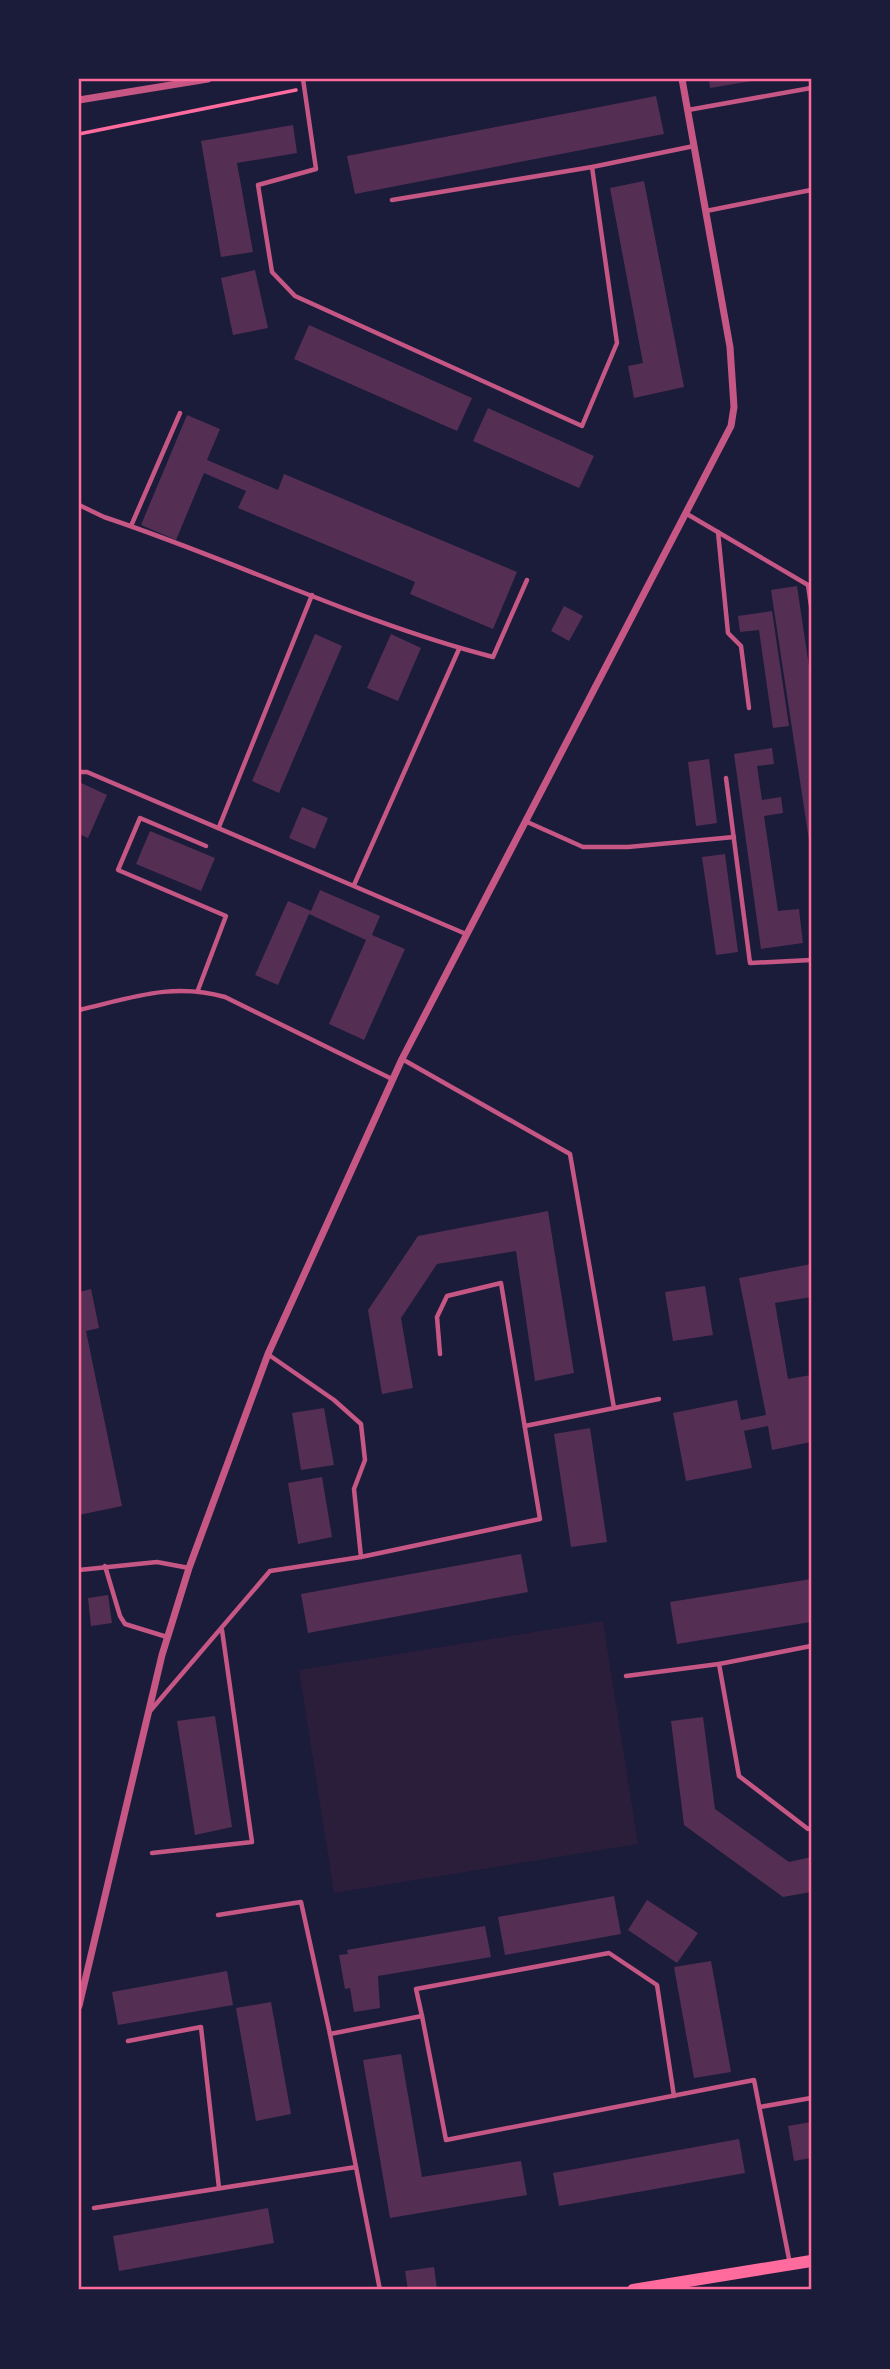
<svg xmlns="http://www.w3.org/2000/svg" width="890" height="2369" viewBox="0 0 890 2369" font-family="'PT Sans Narrow',sans-serif">
<rect width="100%" height="100%" fill="#1b1b3a"/>
<!-- green -->
<polygon fill="#2a1e3b" points="603,1621 638,1844 334,1893 299,1670"/>
<!-- building -->
<g fill="#542f53">
<polygon points="709,79 758,79 758,80 710,88"/>
<polygon points="656,96 664,134 355,194 347,156"/>
<polygon points="293,125 297,153 237,163 253,252 221,257 201,141"/>
<polygon points="644,181 684,387 634,398 628,366 643,363 610,188"/>
<polygon points="255,270 268,328 233,335 221,278"/>
<polygon points="309,325 472,398 457,431 294,359"/>
<polygon points="488,408 594,456 579,488 473,441"/>
<polygon points="187,415 220,429 207,460 278,490 284,474 517,572 493,629 410,594 415,582 238,508 246,491 204,473 176,540 141,525"/>
<polygon points="797,586 811,680 810,847 771,590"/>
<polygon points="564,606 583,616 569,641 551,631"/>
<polygon points="772,611 789,726 773,728 759,630 740,632 738,616"/>
<polygon points="315,634 342,646 279,793 252,781"/>
<polygon points="391,634 421,648 398,701 367,688"/>
<polygon points="772,748 774,764 757,766 762,800 781,797 783,813 764,816 778,911 799,909 803,943 761,949 734,754"/>
<polygon points="709,759 717,823 696,826 688,762"/>
<polygon points="79,782 107,795 88,838 79,834"/>
<polygon points="302,807 328,818 315,849 289,838"/>
<polygon points="150,831 215,858 201,891 136,864"/>
<polygon points="725,854 738,952 716,955 702,857"/>
<polygon points="320,890 380,916 372,935 405,949 364,1040 329,1024 366,940 309,914 278,985 255,975 288,901 311,911"/>
<polygon points="548,1211 574,1373 535,1381 516,1251 437,1264 401,1318 413,1388 382,1394 368,1310 418,1236"/>
<polygon points="811,1264 811,1297 775,1303 788,1379 811,1375 811,1442 772,1450 768,1426 744,1431 752,1468 686,1481 673,1413 737,1400 741,1420 766,1415 739,1278"/>
<polygon points="705,1286 713,1335 673,1341 665,1292"/>
<polygon points="91,1289 99,1328 86,1331 122,1506 79,1515 79,1292"/>
<polygon points="324,1408 334,1465 301,1470 292,1413"/>
<polygon points="590,1428 607,1542 571,1547 554,1434"/>
<polygon points="322,1477 332,1537 298,1544 288,1483"/>
<polygon points="521,1554 528,1592 308,1633 301,1594"/>
<polygon points="811,1579 811,1622 677,1644 670,1602"/>
<polygon points="108,1595 112,1623 91,1626 88,1598"/>
<polygon points="215,1716 232,1827 195,1835 177,1721"/>
<polygon points="703,1717 715,1809 789,1862 811,1857 811,1892 783,1897 684,1825 671,1721"/>
<polygon points="614,1896 621,1934 505,1955 498,1917"/>
<polygon points="647,1900 698,1933 677,1963 628,1930"/>
<polygon points="485,1926 491,1957 378,1976 380,2008 354,2012 350,1988 345,1989 339,1955 348,1954 347,1950"/>
<polygon points="711,1961 731,2072 694,2078 674,1967"/>
<polygon points="227,1971 233,2005 118,2025 112,1992"/>
<polygon points="271,2002 291,2114 256,2121 236,2008"/>
<polygon points="401,2054 422,2177 521,2161 527,2195 390,2218 363,2060"/>
<polygon points="811,2122 811,2158 794,2161 788,2126"/>
<polygon points="739,2139 745,2173 559,2206 553,2173"/>
<polygon points="268,2208 274,2243 119,2271 113,2236"/>
<polygon points="434,2267 437,2289 408,2290 405,2271"/>
</g>
<g fill="none" stroke-linecap="round" stroke-linejoin="round">
<!-- path -->
<polyline stroke="#ff6b9d" stroke-width="3.5" points="79,134 296,90"/>
<!-- service -->
<g stroke="#c65784" stroke-width="4.5">
<polyline points="303,79 316,169 258,185 272,272 295,296 582,426 617,343 592,167"/>
<polyline points="688,110 811,88"/>
<polyline points="392,200 592,167 694,146"/>
<polyline points="706,211 811,190"/>
<path d="M79,505L104,517C234,560 360,623 493,657L527,580"/>
<polyline points="687,514 808,585 811,606"/>
<polyline points="131,526 180,413"/>
<polyline points="718,532 728,633 741,646 749,708"/>
<polyline points="79,772 87,772 466,934"/>
<polyline points="726,778 750,963 811,960"/>
<polyline points="525,821 583,847 628,847 734,837"/>
<polyline points="219,827 312,595"/>
<polyline points="354,885 459,649"/>
<polyline points="198,990 226,916 118,870 140,818 206,846"/>
<path d="M79,1010C131,998 172,982 225,997L392,1079"/>
<polyline points="402,1059 570,1154 614,1408"/>
<polyline points="269,1355 334,1400 361,1424 365,1460 354,1489 361,1557"/>
<polyline points="525,1426 659,1399"/>
<polyline points="105,1566 120,1616 125,1624 167,1637"/>
<polyline points="79,1570 157,1562 189,1568"/>
<polyline points="811,1646 719,1664 739,1776 808,1829 811,1828"/>
<polyline points="626,1676 719,1664"/>
<polyline points="151,1710 270,1571 361,1557 540,1519 501,1283 447,1296 437,1317 440,1354"/>
<polyline points="152,1853 252,1842 222,1630"/>
<polyline points="218,1915 301,1902 330,2034"/>
<polyline points="422,2016 416,1989 609,1953 657,1985 674,2096"/>
<polyline points="128,2041 201,2027 219,2188"/>
<polyline points="760,2107 811,2098"/>
<polyline points="94,2208 356,2167"/>
<polyline points="380,2290 330,2034 422,2016 446,2140 754,2080 790,2264"/>
</g>
<!-- minor -->
<g stroke="#c65784" stroke-width="7">
<polyline points="79,100 208,79"/>
<polyline points="79,2006 162,1655 189,1568 268,1354 402,1059 731,426 734,407 730,347 682,79"/>
</g>
<!-- secondary -->
<polyline stroke="#ff6b9d" stroke-width="12" points="633,2290 811,2261"/>
</g>
<!-- border -->
<rect width="890" height="2369" fill="none" stroke="#1b1b3a" stroke-width="161"/>
<rect x="80" y="80" width="730" height="2208" fill="none" stroke="#ff6b9d" stroke-width="2.5"/>
</svg>
